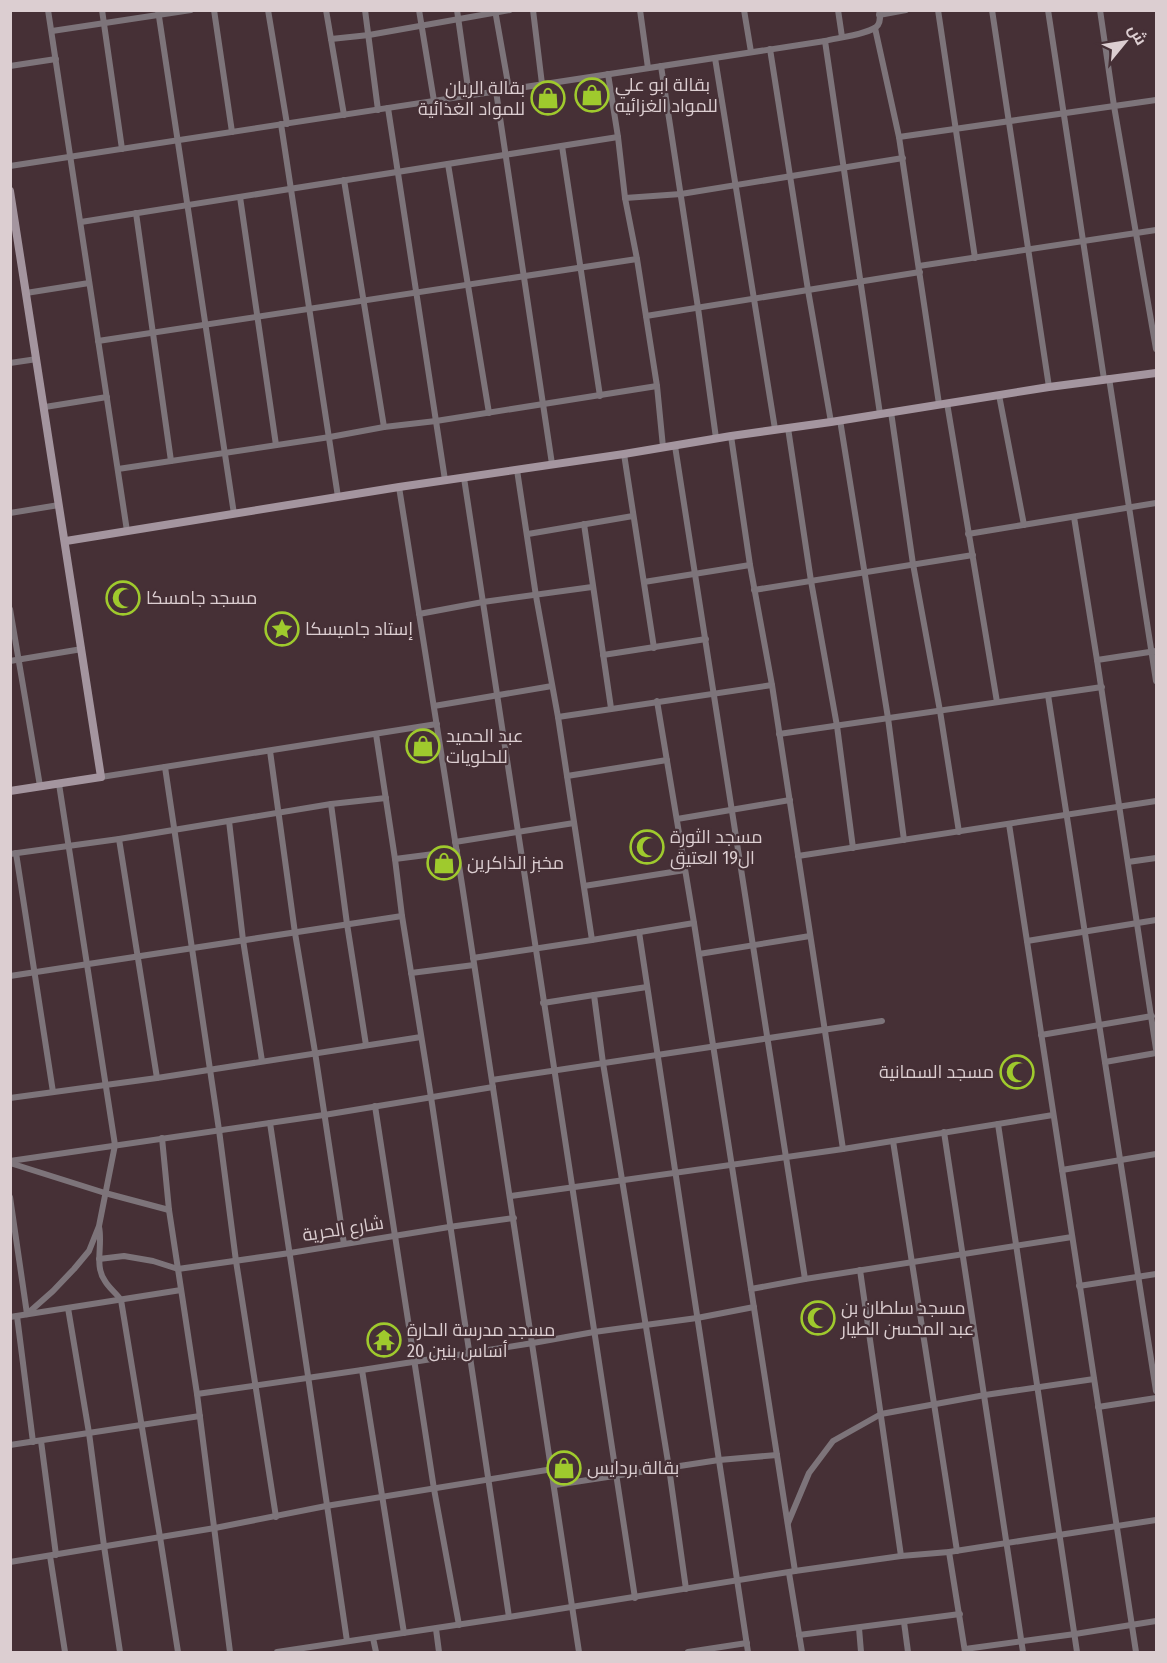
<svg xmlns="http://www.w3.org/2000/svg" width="1167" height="1663" viewBox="0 0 1167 1663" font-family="'Fira Sans Condensed',Cairo,sans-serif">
<rect width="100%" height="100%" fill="#463036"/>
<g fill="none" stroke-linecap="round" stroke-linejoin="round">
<!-- street -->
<g stroke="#7d747a" stroke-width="6">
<polyline points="48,10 127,531"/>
<polyline points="102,10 122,149"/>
<polyline points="158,10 234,514"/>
<polyline points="214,10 232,132"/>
<polyline points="268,10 287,124"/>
<polyline points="326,10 344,115"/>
<polyline points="365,10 378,110"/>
<polyline points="419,10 434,101"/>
<polyline points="457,10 469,95"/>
<polyline points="495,10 509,89"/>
<polyline points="533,10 542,84"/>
<polyline points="640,10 648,68"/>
<polyline points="744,10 751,52"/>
<polyline points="838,10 842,37"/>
<polyline points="938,10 975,258"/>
<polyline points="992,10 1049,387"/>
<polyline points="1048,10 1104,379"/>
<polyline points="1100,10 1114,106 1156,349"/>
<polyline points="879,15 906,10"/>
<polyline points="875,28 899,137 939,404"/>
<polyline points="52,31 191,10"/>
<polyline points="331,39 369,35 510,10"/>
<polyline points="825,41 880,414"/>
<polyline points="770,49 808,290 831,422"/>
<polyline points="715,58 775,429"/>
<polyline points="10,66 56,59"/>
<polyline points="661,66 698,308 716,438"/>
<polyline points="608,74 618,137 625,198 637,259 657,386 663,447"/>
<polyline points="496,91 552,464"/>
<polyline points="388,108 445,480"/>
<polyline points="281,124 338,497"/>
<polyline points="899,137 1156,100"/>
<polyline points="562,146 600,396"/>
<polyline points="448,164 489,413"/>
<path d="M10,166L825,41C836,38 872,34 878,25C881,20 880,16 879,10"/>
<polyline points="344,180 384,427"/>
<polyline points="240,197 276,445"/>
<polyline points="625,198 681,194 903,158"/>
<polyline points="136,213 171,461"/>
<polyline points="81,222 618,137"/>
<polyline points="919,266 1156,230"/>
<polyline points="26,293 89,283"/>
<polyline points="646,316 920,272"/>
<polyline points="98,341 637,259"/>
<polyline points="10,363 37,359"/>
<polyline points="1109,378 1156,681"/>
<polyline points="999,395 1024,525"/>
<polyline points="947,403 997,702"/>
<polyline points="45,407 107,397"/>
<polyline points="891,412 913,564 940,711 959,832"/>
<polyline points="840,420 888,718 904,840"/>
<polyline points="788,428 811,581 837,726 853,848"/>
<polyline points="731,436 750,565 772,685 843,1149"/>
<polyline points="675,446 805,1279"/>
<polyline points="624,454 654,648"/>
<polyline points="118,469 330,437 384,427 436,421 657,386"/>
<polyline points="517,470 536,596 558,717 592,940"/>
<polyline points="464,478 635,1598"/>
<path d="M399,487C461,875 522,1264 579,1652"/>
<polyline points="10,513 59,505"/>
<polyline points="1074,517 1097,660 1156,1049"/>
<polyline points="584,524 611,708"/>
<polyline points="528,534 633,516"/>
<polyline points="968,534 1156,503"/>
<polyline points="644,582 750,565"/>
<polyline points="754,590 973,555"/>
<polyline points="10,609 40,786"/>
<polyline points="419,614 483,602 592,587"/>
<polyline points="603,655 706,639"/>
<polyline points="1097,660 1156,651"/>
<polyline points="10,661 82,649"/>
<polyline points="1048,695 1156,1391"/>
<polyline points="657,701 694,923 795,1571"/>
<polyline points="434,706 552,686"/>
<polyline points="558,717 772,685"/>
<polyline points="376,734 395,859 402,916 431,1097 509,1617"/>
<polyline points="779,734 1102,687"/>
<polyline points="270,751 295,933 315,1052 344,1244"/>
<polyline points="165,767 219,1130 236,1261 276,1517"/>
<polyline points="567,776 667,760"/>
<polyline points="101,777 437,724"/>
<polyline points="331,804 347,924 366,1045"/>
<polyline points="677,819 790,800"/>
<polyline points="229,821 243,940 262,1061"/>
<polyline points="1009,824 1136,1652"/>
<polyline points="119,839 157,1078"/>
<polyline points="455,842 574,823"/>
<polyline points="16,853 53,1092"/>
<polyline points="10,854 119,839 331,804 386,798"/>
<polyline points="798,856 1156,801"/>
<polyline points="395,859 457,851"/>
<polyline points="1128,862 1156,858"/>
<polyline points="584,886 685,870"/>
<polyline points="639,932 748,1652"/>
<polyline points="1027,941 1156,920"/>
<polyline points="699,954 810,936"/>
<polyline points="473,958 592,940 694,923"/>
<polyline points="411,973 474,965"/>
<polyline points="10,976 402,916"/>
<polyline points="647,987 594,995 603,1063 669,1468 686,1589"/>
<polyline points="543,1003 594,995"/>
<polyline points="1041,1035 1152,1016"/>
<polyline points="1105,1062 1156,1053"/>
<polyline points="492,1080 882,1021"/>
<polyline points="10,1098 157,1078 421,1037"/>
<polyline points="375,1106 434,1489 459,1625"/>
<path d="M270,1123C297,1295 321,1469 347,1641"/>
<polyline points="998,1124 1077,1652"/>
<polyline points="944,1132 1023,1652"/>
<polyline points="162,1138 169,1210 197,1394 230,1652"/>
<polyline points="893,1141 957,1551"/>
<polyline points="10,1161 324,1115 493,1087"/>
<polyline points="10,1163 105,1193 169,1210"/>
<polyline points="1062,1170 1156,1154"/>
<polyline points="511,1196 843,1149 1053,1115"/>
<polyline points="10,1197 27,1314"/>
<path d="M99,1227C103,1245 94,1266 105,1281C109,1288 116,1293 121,1300L160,1537L178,1652"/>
<polyline points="99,1259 124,1256 153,1261 178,1269 290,1253 449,1227 514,1218"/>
<polyline points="860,1270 901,1556"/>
<polyline points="1079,1286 1156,1274"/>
<polyline points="751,1289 805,1279 1072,1237"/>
<polyline points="68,1308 89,1433 104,1546 120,1652"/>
<polyline points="27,1314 53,1291 74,1269 89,1251 99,1226 115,1145 59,784"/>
<polyline points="17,1316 33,1442"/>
<polyline points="10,1317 181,1290"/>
<polyline points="362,1370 404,1633"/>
<polyline points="197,1394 362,1370 533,1343 594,1332 697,1318 754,1307"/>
<polyline points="1098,1407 1156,1398"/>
<polyline points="41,1441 56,1555"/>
<polyline points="10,1445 200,1416"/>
<polyline points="555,1485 719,1460 777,1455"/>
<polyline points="788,1523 809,1473 833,1441 881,1414 985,1395 1094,1379"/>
<polyline points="949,1552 965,1652"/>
<polyline points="50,1556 65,1652"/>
<polyline points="10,1562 215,1528 326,1506 553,1469"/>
<polyline points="789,1573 802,1652"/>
<polyline points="904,1622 908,1652"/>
<polyline points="859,1628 861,1652"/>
<polyline points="436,1629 439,1652"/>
<polyline points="799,1635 960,1614"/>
<polyline points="373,1638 376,1652"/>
<polyline points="965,1649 1075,1634 1156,1621"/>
<polyline points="277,1652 509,1617 795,1571 901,1556 949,1552 1156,1520"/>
<polyline points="688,1652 747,1643"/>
</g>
<!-- secondary -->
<g stroke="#a4959f" stroke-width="8">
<polyline points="10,191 101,777 10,791"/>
<polyline points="66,541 399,487 624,454 731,436 831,422 1049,387 1156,373"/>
</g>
</g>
<!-- icons -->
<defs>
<symbol id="shop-ring" viewBox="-11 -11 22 22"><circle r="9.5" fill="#463036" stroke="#9fca2d" stroke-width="1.5"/><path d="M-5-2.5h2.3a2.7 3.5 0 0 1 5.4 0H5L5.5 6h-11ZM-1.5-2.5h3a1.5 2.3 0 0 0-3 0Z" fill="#9fca2d"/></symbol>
<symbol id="mosque-ring" viewBox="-11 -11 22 22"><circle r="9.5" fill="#463036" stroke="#9fca2d" stroke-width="1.5"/><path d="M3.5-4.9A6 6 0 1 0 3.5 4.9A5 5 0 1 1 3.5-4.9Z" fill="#9fca2d"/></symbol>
<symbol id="sight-ring" viewBox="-11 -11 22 22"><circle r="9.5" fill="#463036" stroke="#9fca2d" stroke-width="1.5"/><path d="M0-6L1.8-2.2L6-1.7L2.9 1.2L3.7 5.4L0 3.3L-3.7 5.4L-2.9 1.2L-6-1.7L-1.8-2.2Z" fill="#9fca2d"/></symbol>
<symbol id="temple-ring" viewBox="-11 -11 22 22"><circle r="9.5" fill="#463036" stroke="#9fca2d" stroke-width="1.5"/><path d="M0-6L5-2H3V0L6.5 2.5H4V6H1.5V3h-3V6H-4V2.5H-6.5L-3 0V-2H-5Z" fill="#9fca2d"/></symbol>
</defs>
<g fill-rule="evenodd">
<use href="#shop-ring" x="573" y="76" width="38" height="38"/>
<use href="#shop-ring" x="529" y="79" width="38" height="38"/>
<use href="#mosque-ring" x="104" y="579" width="38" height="38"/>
<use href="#sight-ring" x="263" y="610" width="38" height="38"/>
<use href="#shop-ring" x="404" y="727" width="38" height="38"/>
<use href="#mosque-ring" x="628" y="828" width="38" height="38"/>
<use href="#shop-ring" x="425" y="844" width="38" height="38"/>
<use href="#mosque-ring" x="998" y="1053" width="38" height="38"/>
<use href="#mosque-ring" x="799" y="1299" width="38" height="38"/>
<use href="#temple-ring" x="365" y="1321" width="38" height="38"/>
<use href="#shop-ring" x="545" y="1449" width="38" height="38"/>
</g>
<g text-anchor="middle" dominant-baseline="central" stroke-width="4.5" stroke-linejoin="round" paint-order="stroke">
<!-- poi labels -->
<g font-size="18" fill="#dcced1" stroke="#463036" text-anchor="start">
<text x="615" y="85">بقالة ابو علي<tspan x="615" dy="21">للمواد الغزائيه</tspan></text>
<text x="525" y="88" text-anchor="end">بقالة الريان<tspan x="525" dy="21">للمواد الغذائية</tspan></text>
<text x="146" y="598">مسجد جامسكا</text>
<text x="305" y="629">إستاد جاميسكا</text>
<text x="446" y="736">عبد الحميد<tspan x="446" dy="21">للحلويات</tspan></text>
<text x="670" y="837">مسجد الثورة<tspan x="670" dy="21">ال19 العتيق</tspan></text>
<text x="467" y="863">مخبز الذاكرين</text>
<text x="994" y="1072" text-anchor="end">مسجد السمانية</text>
<text x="841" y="1308">مسجد سلطان بن<tspan x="841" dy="21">عبد المحسن الطيار</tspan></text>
<text x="407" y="1330">مسجد مدرسة الحارة<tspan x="407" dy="21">20 أساس بنين</tspan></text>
<text x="587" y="1468">بقالة بردايس</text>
</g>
<!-- street labels -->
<g font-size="18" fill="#dcced1" stroke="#463036">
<text transform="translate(343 1229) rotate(-9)">شارع الحرية</text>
</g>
</g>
<!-- border -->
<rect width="1167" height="1663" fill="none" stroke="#dcced1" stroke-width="24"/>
<!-- north arrow -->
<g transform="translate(1125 42) rotate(60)" stroke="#463036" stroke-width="4.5" paint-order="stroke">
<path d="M0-4.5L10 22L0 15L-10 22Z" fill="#dcced1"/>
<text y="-9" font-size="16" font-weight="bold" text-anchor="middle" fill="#dcced1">ش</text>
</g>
</svg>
